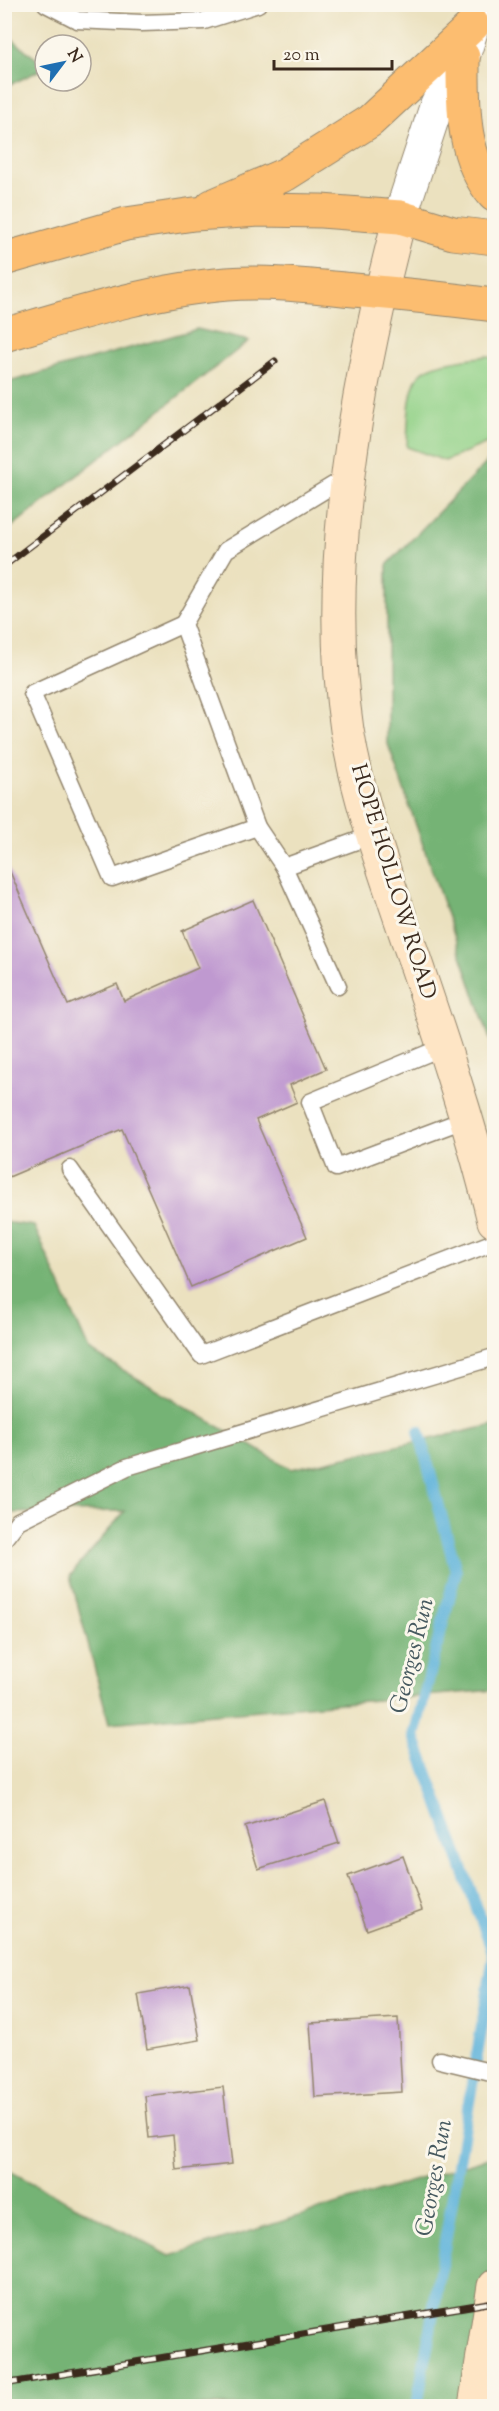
<svg xmlns="http://www.w3.org/2000/svg" width="499" height="2411" viewBox="0 0 499 2411" font-family="'Sorts Mill Goudy',serif">
<rect width="100%" height="100%" fill="#fbf7ec"/>
<filter id="ink" filterUnits="userSpaceOnUse"><feTurbulence type="fractalNoise" baseFrequency=".0167" numOctaves="2"/><feDisplacementMap in="SourceGraphic" scale="12" xChannelSelector="R" yChannelSelector="G"/><feConvolveMatrix kernelMatrix="1 2 1 2 8 2 1 2 1" color-interpolation-filters="sRGB"/></filter>
<filter id="wash" filterUnits="userSpaceOnUse"><feTurbulence type="fractalNoise" baseFrequency=".008" numOctaves="4" result="noise"/><feDisplacementMap in="SourceGraphic" scale="24" xChannelSelector="R" yChannelSelector="G"/><feGaussianBlur stdDeviation="1.35" result="paint"/><feColorMatrix in="noise" values="0 0 0 0 0 0 0 0 0 0 0 0 0 0 0 0 0 1.4 0 .05"/><feComposite in="paint" operator="in"/></filter>
<g filter="url(#wash)">
<rect width="100%" height="100%" fill="#ebe1bf"/>
<!-- green -->
<path fill="#92d187" stroke="#667e52" stroke-width="1.5" d="M487,356L494,358V440L445,461L407,447C408,428 407,389 420,374C433,361 469,359 487,356Z"/>
<!-- forest -->
<g fill="#75b374" stroke="#586e49" stroke-width="1.5">
<polygon points="5,33 45,66 45,68 5,87"/>
<polygon points="197,329 249,341 5,532 5,383"/>
<polygon points="494,455 494,1051 387,741 387,565"/>
<polygon points="4,1222 34,1226 89,1350 291,1469 494,1425 494,1690 109,1723 70,1576 125,1511 5,1513"/>
<polygon points="494,2156 494,2406 5,2406 4,2168 170,2256"/>
</g>
<g fill="none" stroke-linecap="round" stroke-linejoin="round">
<!-- stream -->
<g stroke="#5eb3da" stroke-width="12">
<polyline points="419,1431 456,1571 414,1736 494,1955"/>
<polyline points="417,2406 494,1956"/>
</g>
</g>
<g id="blocks">
<!-- building -->
<g fill="#bf99d0">
<polygon points="4,858 68,1005 117,984 124,1001 198,968 182,931 253,900 326,1069 290,1085 297,1102 256,1120 307,1237 191,1287 122,1129 4,1179"/>
<polygon points="325,1801 339,1843 258,1869 245,1827"/>
<polygon points="403,1856 422,1910 367,1930 348,1876"/>
<polygon points="190,1985 200,2040 147,2049 138,1994"/>
<polygon points="398,2018 402,2092 315,2097 310,2023"/>
<polygon points="223,2087 232,2164 176,2170 173,2135 149,2138 145,2096"/>
</g>
</g>
</g>
<g filter="url(#ink)">
<use href="#blocks" fill-opacity="0" stroke="#93866e" stroke-width="1.5"/>
<g fill="none" stroke-linecap="round" stroke-linejoin="round">
<defs>
<g id="service">
<polyline points="46,4 77,20 141,23 204,21 258,4"/>
<polyline points="348,476 226,550 183,624 257,827 284,867 373,835"/>
<polyline points="183,624 32,693 112,878 257,827"/>
<polyline points="284,867 338,986"/>
<polyline points="443,1047 310,1102 336,1168 466,1119"/>
<polyline points="70,1169 201,1355 494,1242"/>
<polyline points="4,1539 18,1521 127,1467 494,1357"/>
<polyline points="440,2060 494,2073"/>
</g>
<polyline id="tertiary" points="400,217 437,104 463,57 473,25 487,4"/>
<g id="secondary">
<path d="M400,217C358,377 322,565 347,730C358,798 382,864 404,929C437,1025 470,1122 494,1221"/>
<polyline points="475,2406 494,2286"/>
</g>
<g id="primary">
<path d="M463,57C463,105 461,157 494,195"/>
<polyline points="212,206 286,174 370,121 473,25"/>
<polyline points="4,259 126,224 194,214 260,210 321,211 400,217 453,233 494,238"/>
<path d="M4,335C73,315 156,289 227,284C269,281 312,286 354,290C401,294 448,299 494,305"/>
</g>
</defs>
<!-- service casing -->
<use href="#service" stroke="#93866e" stroke-width="19"/>
<!-- tertiary casing -->
<use href="#tertiary" stroke="#93866e" stroke-width="35"/>
<!-- secondary casing -->
<use href="#secondary" stroke="#93866e" stroke-width="35"/>
<!-- primary casing -->
<use href="#primary" stroke="#93866e" stroke-width="35"/>
<!-- service -->
<use href="#service" stroke="#fff" stroke-width="16"/>
<!-- tertiary -->
<use href="#tertiary" stroke="#fff" stroke-width="33"/>
<!-- secondary -->
<use href="#secondary" stroke="#fee5c5" stroke-width="33"/>
<!-- primary -->
<use href="#primary" stroke="#fcbd6f" stroke-width="33"/>
<defs>
<g id="rail">
<polyline points="4,566 275,361"/>
<polyline points="4,2384 494,2302"/>
</g>
</defs>
<!-- rail casing -->
<use href="#rail" stroke="#3b2a1e" stroke-width="7"/>
<!-- rail -->
<use href="#rail" stroke="#fbf7ec" stroke-width="4.5" stroke-dasharray="14" stroke-linecap="butt"/>
</g>
</g>
<g text-anchor="middle" dominant-baseline="central" stroke-width="6" stroke-linejoin="round" paint-order="stroke">
<!-- street labels -->
<g font-size="22" fill="#3b2a1e" stroke="#fbf7ec">
<text transform="translate(392 882) rotate(73)">HOPE HOLLOW ROAD</text>
</g>
<!-- water labels -->
<g font-size="24" font-style="italic" fill="#475a60" stroke="#fbf7ec">
<text transform="translate(413 1656) rotate(-76)">Georges Run</text>
<text transform="translate(435 2178) rotate(-80)">Georges Run</text>
</g>
</g>
<!-- margin -->
<rect width="499" height="2411" fill="none" stroke="#fbf7ec" stroke-width="24"/>
<!-- north arrow -->
<g transform="translate(63 63) rotate(58)"><circle r="28" fill="#fbf7ec" stroke="#aea59a" stroke-width="1.5"/>
<path d="M0-4.5L10 22L0 15L-10 22Z" fill="#1f6fb2"/>
<text y="-9" font-size="16" font-weight="bold" text-anchor="middle" fill="#3b2a1e">N</text>
</g>
<!-- scale -->
<path d="M274 60v9h118v-9" fill="none" stroke="#3b2a1e" stroke-width="3"/>
<text x="283" y="60" font-size="18" fill="#3b2a1e" stroke="#fbf7ec" stroke-width="4.5" paint-order="stroke">20 m</text>
</svg>
